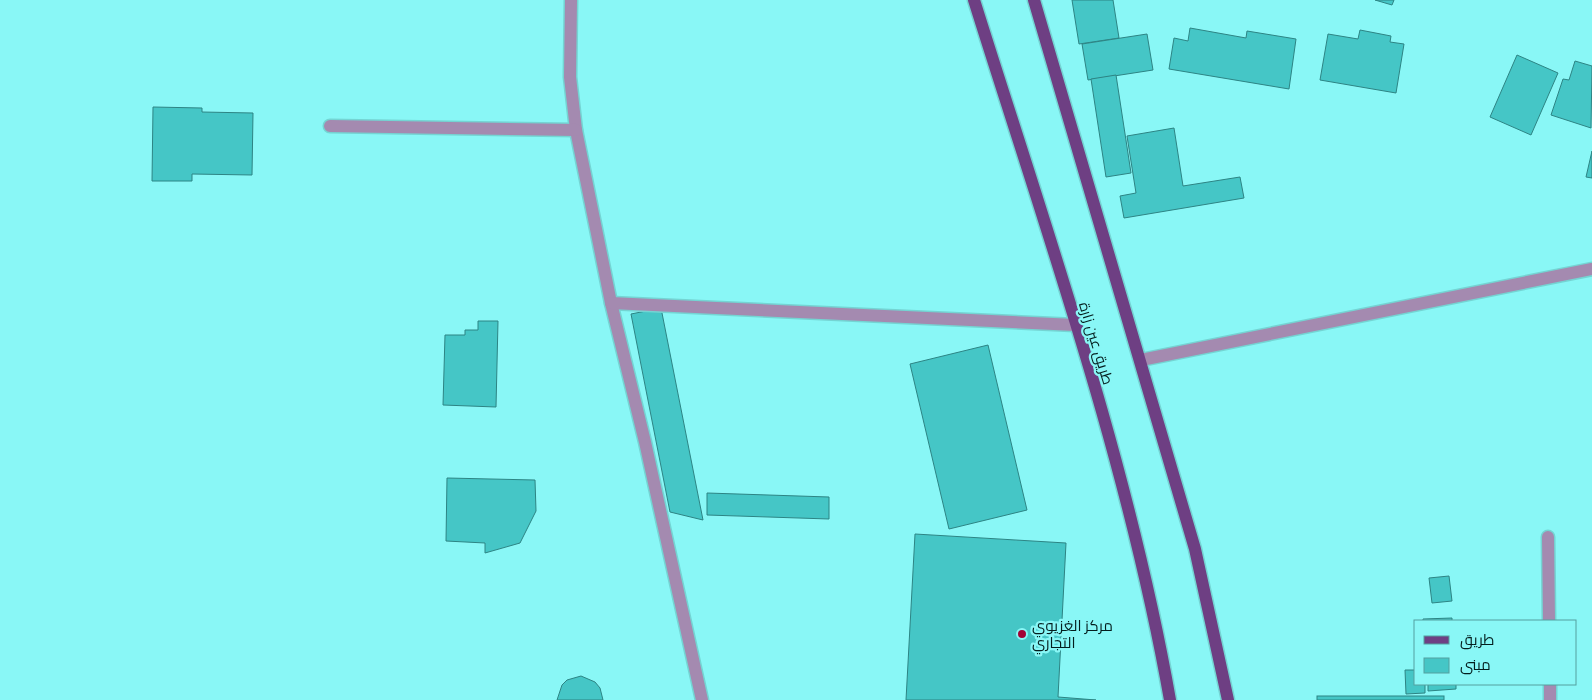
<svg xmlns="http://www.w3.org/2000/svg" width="1592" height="700" viewBox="0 0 1592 700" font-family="'Exo 2',Cairo,sans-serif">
<rect width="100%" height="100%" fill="#89f7f6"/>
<!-- building -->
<g fill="#45c6c6" stroke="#2d8484">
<polygon points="1072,0 1113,0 1119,38 1079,44"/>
<polygon points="1375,0 1394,0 1392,5"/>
<polygon points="1190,28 1246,38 1247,31 1296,39 1289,89 1169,69 1174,38 1188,41"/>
<polygon points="1360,30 1391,36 1390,42 1404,44 1396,93 1320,80 1328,34 1358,39"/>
<polygon points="1147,34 1153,70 1088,80 1082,44"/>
<polygon points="1517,55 1558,73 1531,135 1490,117"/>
<polygon points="1575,61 1592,66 1591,128 1551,115 1563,79 1569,80"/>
<polygon points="1116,75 1131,173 1106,177 1091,79"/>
<polygon points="153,107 202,108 202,112 253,113 252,175 192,174 192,181 152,181"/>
<polygon points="1174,128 1183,186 1240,177 1244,198 1124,218 1120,196 1136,193 1127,136"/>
<polygon points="1592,151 1592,178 1586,177"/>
<polygon points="661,308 703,520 670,512 631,314"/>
<polygon points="478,321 498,321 496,407 443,405 445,335 465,335 465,330 478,330"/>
<polygon points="988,345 1027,510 949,529 910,364"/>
<polygon points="447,478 535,480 536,511 520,543 485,553 485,543 446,541"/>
<polygon points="707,493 829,497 829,519 707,515"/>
<polygon points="915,534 1066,543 1058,697 1096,700 906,700"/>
<polygon points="1449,576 1452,601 1432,603 1429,578"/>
<polygon points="1452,618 1452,621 1423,621 1423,619"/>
<polygon points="1405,670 1416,670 1416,684 1425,684 1425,693 1406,694"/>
<polygon points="581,676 595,682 600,688 603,700 557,700 562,685 567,680"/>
<polygon points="1428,684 1456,684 1456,689 1428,691"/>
<rect x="1317" y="696" width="127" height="4"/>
</g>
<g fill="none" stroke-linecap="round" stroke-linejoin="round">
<defs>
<g id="service">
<polyline points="571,0 570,77 576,130 611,303 645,442 702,700"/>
<polyline points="330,126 576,130"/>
<polyline points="611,303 1075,325"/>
</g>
<g id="minor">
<polyline points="1141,360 1592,269"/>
<polyline points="1548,537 1549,621"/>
<polyline points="1550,684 1550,700"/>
</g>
<g id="primary">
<path d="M974,0C1046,230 1128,462 1170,700"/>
<polyline points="1034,0 1195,549 1228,700"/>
</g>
</defs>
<!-- service casing -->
<use href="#service" stroke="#74d4d3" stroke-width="15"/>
<!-- minor casing -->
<use href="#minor" stroke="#74d4d3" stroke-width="15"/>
<!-- primary casing -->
<use href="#primary" stroke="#74d4d3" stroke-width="15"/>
<!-- service -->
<use href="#service" stroke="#a48ab0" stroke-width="12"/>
<!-- minor -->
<use href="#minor" stroke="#a48ab0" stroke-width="12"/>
<!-- primary -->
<use href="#primary" stroke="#6e3f83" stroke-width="12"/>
</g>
<!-- markers -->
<circle fill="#a20235" stroke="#89f7f6" stroke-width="2" cx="1022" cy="634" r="5"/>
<g text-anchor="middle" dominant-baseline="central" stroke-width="4.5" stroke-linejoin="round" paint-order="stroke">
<!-- street labels -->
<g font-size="15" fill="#041d1d" stroke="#89f7f6">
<text transform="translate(1097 343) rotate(73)">طريق عين زارة</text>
</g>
<!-- poi labels -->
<g font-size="15" fill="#041d1d" stroke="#89f7f6" text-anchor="start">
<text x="1032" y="625">مركز الغزيوي<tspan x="1032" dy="17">التجاري</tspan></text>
</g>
</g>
<!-- legend -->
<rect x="1414" y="620" width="162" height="65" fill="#89f7f6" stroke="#54a09f"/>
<rect x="1424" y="636" width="25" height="8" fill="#6e3f83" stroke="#54a09f"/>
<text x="1460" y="645" font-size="15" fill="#041d1d">طريق</text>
<rect x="1424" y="658" width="25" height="15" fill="#45c6c6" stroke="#54a09f"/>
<text x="1460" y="670" font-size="15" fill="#041d1d">مبنى</text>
</svg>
